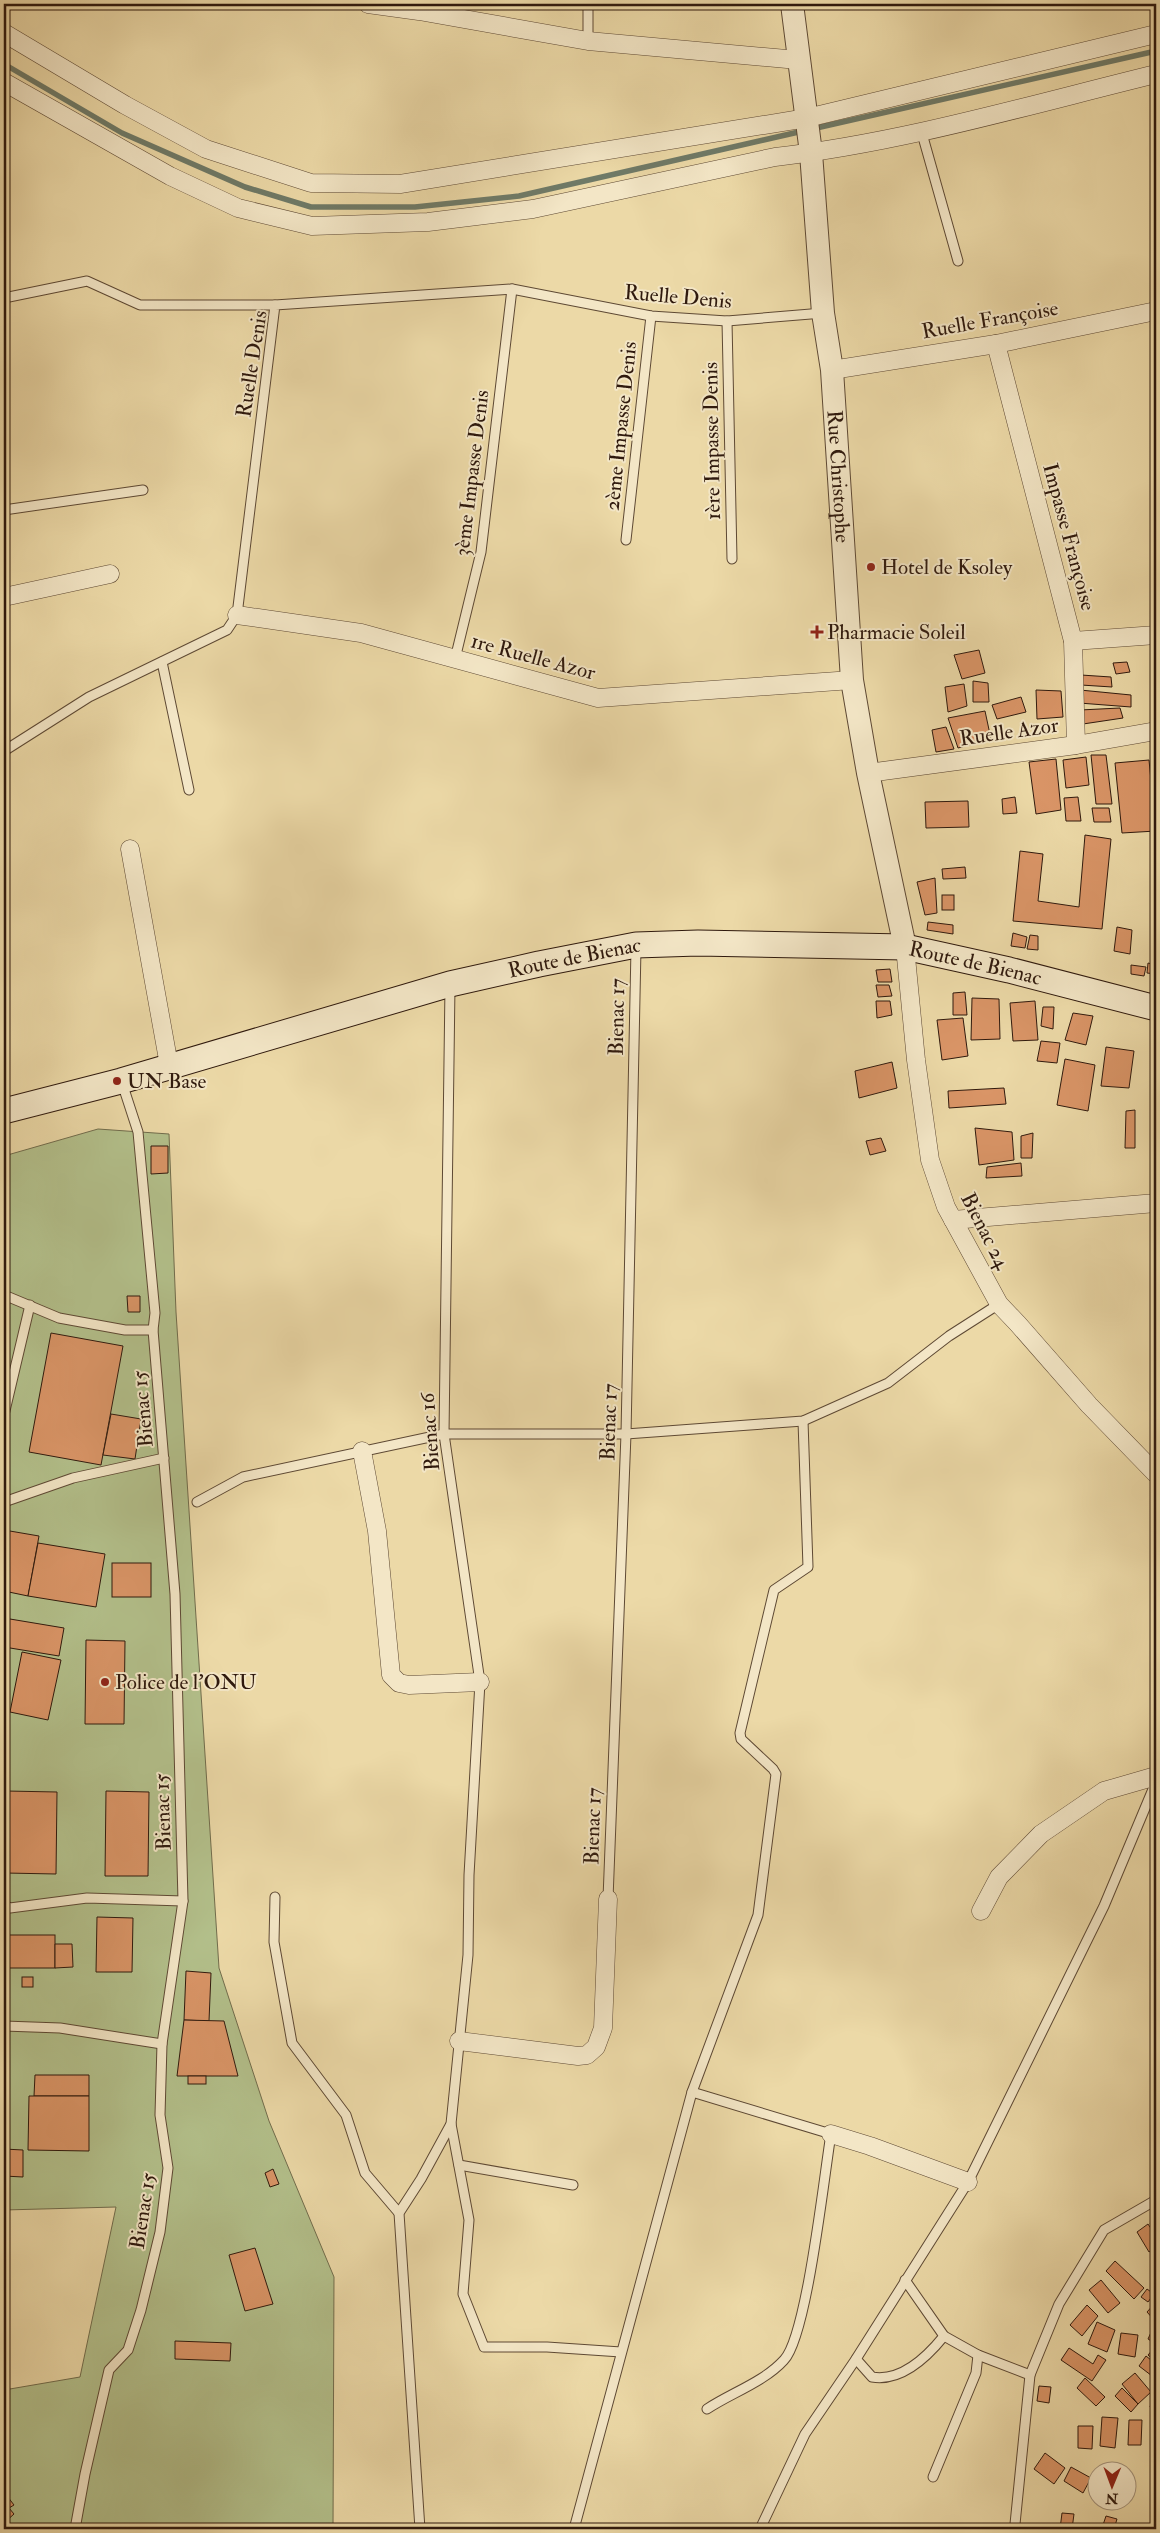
<svg xmlns="http://www.w3.org/2000/svg" width="1160" height="2533" viewBox="0 0 1160 2533" font-family="'IM FELL Double Pica',serif">
<rect width="100%" height="100%" fill="#ecd9a7"/>
<filter id="stains"><feTurbulence type="fractalNoise" baseFrequency=".004" numOctaves="4"/><feColorMatrix values="0 0 0 0 .2 0 0 0 0 .09 0 0 0 0 .02 0 0 0 .5 -.17"/></filter>
<radialGradient id="worn" r=".72"><stop offset=".6" stop-color="#630" stop-opacity="0"/><stop offset="1" stop-color="#630" stop-opacity=".3"/></radialGradient>
<!-- green -->
<polygon fill="#b3c08b" stroke="#716c4c" points="98,1129 169,1134 176,1312 219,1968 269,2121 334,2277 333,2529 4,2529 4,2390 80,2377 116,2207 4,2210 4,1156"/>
<g fill="none" stroke-linecap="round" stroke-linejoin="round">
<!-- stream -->
<g stroke="#6f7a67" stroke-width="5.5">
<polyline points="4,64 122,133 245,187 311,207 415,207 519,196 803,131"/>
<polyline points="812,129 1156,51"/>
</g>
</g>
<!-- building -->
<g fill="#da9567" stroke="#2f190d">
<polygon points="979,650 985,673 962,679 954,655"/>
<polygon points="1127,662 1130,672 1116,674 1113,663"/>
<polygon points="1156,662 1156,689 1153,670"/>
<polygon points="1081,675 1111,677 1112,687 1081,685"/>
<polygon points="973,681 988,683 989,702 973,702"/>
<polygon points="964,684 967,706 948,712 945,687"/>
<polygon points="1036,690 1061,691 1063,717 1037,719"/>
<polygon points="1080,690 1131,695 1131,707 1079,703"/>
<polygon points="1021,697 1026,712 997,719 992,705"/>
<polygon points="1120,708 1123,718 1083,724 1080,710"/>
<polygon points="985,711 991,739 958,748 948,718"/>
<polygon points="946,727 954,749 936,752 932,730"/>
<polygon points="1091,755 1106,755 1112,804 1096,804"/>
<polygon points="1086,757 1089,785 1066,788 1063,760"/>
<polygon points="1056,759 1061,810 1036,814 1029,762"/>
<polygon points="1149,760 1156,831 1122,833 1115,763"/>
<polygon points="1015,797 1017,813 1003,814 1002,799"/>
<polygon points="1078,797 1081,821 1066,821 1064,798"/>
<polygon points="968,801 969,827 926,828 925,802"/>
<polygon points="1092,808 1109,808 1111,822 1094,822"/>
<polygon points="1085,835 1111,839 1102,929 1013,921 1020,851 1043,854 1038,901 1079,907"/>
<polygon points="965,867 966,878 943,879 942,869"/>
<polygon points="935,878 937,913 925,915 917,882"/>
<rect x="942" y="895" width="12" height="15"/>
<polygon points="928,922 953,925 953,934 927,930"/>
<polygon points="1117,927 1132,930 1130,954 1114,951"/>
<polygon points="1013,933 1027,937 1025,948 1011,946"/>
<polygon points="1030,935 1038,936 1038,950 1027,949"/>
<polygon points="1148,963 1156,965 1156,974 1147,973"/>
<polygon points="1131,965 1146,967 1144,976 1131,974"/>
<polygon points="890,969 892,982 878,982 876,970"/>
<polygon points="876,985 889,985 892,996 878,997"/>
<polygon points="965,992 967,1015 953,1015 953,993"/>
<polygon points="972,998 999,999 1000,1039 971,1040"/>
<polygon points="876,1001 890,1001 892,1015 877,1018"/>
<polygon points="1035,1001 1038,1040 1013,1041 1010,1003"/>
<polygon points="1043,1007 1054,1007 1053,1029 1041,1026"/>
<polygon points="1073,1013 1093,1016 1086,1045 1065,1040"/>
<polygon points="963,1018 968,1056 942,1060 937,1020"/>
<polygon points="1041,1041 1060,1043 1057,1063 1037,1061"/>
<polygon points="1106,1047 1134,1051 1129,1088 1101,1086"/>
<polygon points="1065,1059 1095,1065 1088,1111 1057,1105"/>
<polygon points="892,1062 897,1088 859,1098 855,1071"/>
<polygon points="1004,1088 1006,1104 949,1108 948,1091"/>
<polygon points="1135,1110 1135,1148 1125,1148 1126,1111"/>
<polygon points="975,1128 1012,1132 1014,1160 979,1165"/>
<polygon points="1033,1133 1032,1158 1021,1158 1021,1136"/>
<polygon points="881,1138 886,1151 870,1155 866,1141"/>
<polygon points="151,1146 168,1146 168,1173 151,1174"/>
<polygon points="1021,1163 1022,1176 986,1178 987,1167"/>
<polygon points="127,1296 140,1296 140,1312 128,1312"/>
<polygon points="51,1333 123,1346 101,1465 29,1452"/>
<polygon points="111,1414 141,1419 135,1459 103,1455"/>
<polygon points="4,1530 39,1536 28,1596 4,1591"/>
<polygon points="38,1543 105,1554 96,1607 28,1596"/>
<rect x="112" y="1563" width="39" height="34"/>
<polygon points="4,1618 64,1628 59,1656 4,1647"/>
<polygon points="86,1640 125,1641 124,1724 85,1724"/>
<polygon points="22,1652 61,1660 48,1720 10,1712"/>
<polygon points="6,1791 57,1792 56,1874 5,1873"/>
<polygon points="106,1791 149,1792 148,1876 105,1876"/>
<polygon points="97,1917 133,1918 132,1972 96,1972"/>
<rect x="4" y="1935" width="51" height="33"/>
<polygon points="55,1944 72,1944 73,1967 55,1968"/>
<polygon points="186,1971 211,1973 209,2021 184,2020"/>
<rect x="22" y="1977" width="11" height="10"/>
<polygon points="184,2020 224,2021 238,2076 177,2076"/>
<polygon points="35,2075 89,2075 89,2096 34,2096"/>
<rect x="188" y="2076" width="18" height="8"/>
<polygon points="29,2096 89,2096 89,2151 28,2150"/>
<polygon points="4,2149 23,2150 23,2177 4,2176"/>
<polygon points="273,2169 279,2184 270,2187 265,2173"/>
<polygon points="1156,2219 1156,2234 1150,2223"/>
<polygon points="1148,2224 1156,2236 1156,2247 1149,2252 1137,2232"/>
<polygon points="255,2248 273,2304 245,2311 229,2255"/>
<polygon points="1115,2261 1144,2288 1134,2299 1106,2271"/>
<polygon points="1101,2280 1120,2303 1108,2313 1089,2290"/>
<polygon points="1147,2289 1154,2294 1148,2302 1141,2297"/>
<polygon points="1156,2302 1156,2322 1147,2312"/>
<polygon points="1087,2305 1098,2316 1082,2336 1070,2325"/>
<polygon points="1097,2322 1115,2330 1107,2352 1088,2344"/>
<polygon points="1153,2328 1156,2330 1156,2344 1148,2339"/>
<polygon points="1121,2333 1138,2335 1135,2357 1118,2354"/>
<polygon points="175,2341 231,2343 230,2361 175,2359"/>
<polygon points="1155,2347 1156,2348 1156,2362 1148,2355"/>
<polygon points="1069,2348 1093,2364 1098,2355 1106,2360 1092,2381 1061,2360"/>
<polygon points="1146,2356 1156,2364 1156,2379 1139,2366"/>
<polygon points="1135,2373 1151,2392 1138,2404 1122,2384"/>
<polygon points="1085,2378 1105,2397 1096,2406 1077,2388"/>
<polygon points="1039,2386 1051,2387 1049,2403 1037,2401"/>
<polygon points="1122,2388 1138,2404 1131,2412 1115,2396"/>
<polygon points="1156,2388 1156,2409 1150,2407"/>
<polygon points="1102,2417 1118,2418 1115,2448 1100,2446"/>
<polygon points="1129,2420 1142,2420 1141,2445 1128,2445"/>
<polygon points="1078,2426 1093,2426 1092,2449 1078,2448"/>
<polygon points="1045,2453 1065,2468 1054,2484 1034,2469"/>
<polygon points="1071,2467 1091,2478 1083,2493 1064,2481"/>
<polygon points="4,2492 14,2505 9,2508 14,2514 4,2523"/>
<polygon points="1062,2513 1074,2514 1072,2529 1060,2529"/>
<polygon points="1106,2516 1117,2519 1114,2529 1102,2528"/>
<polygon points="1078,2524 1093,2526 1092,2529 1078,2529"/>
</g>
<g fill="none" stroke-linecap="round" stroke-linejoin="round">
<defs>
<g id="service">
<polyline points="588,41 588,4"/>
<polyline points="921,130 958,261"/>
<polyline points="4,298 87,281 140,305 275,305"/>
<polyline points="727,321 732,559"/>
<polyline points="4,510 143,490"/>
<polyline points="626,540 651,316"/>
<polyline points="455,659 481,552 512,289"/>
<polyline points="162,662 189,790"/>
<polyline points="4,751 89,697 227,630 237,615 275,305 512,289 651,316 727,321 823,313"/>
<polyline points="4,1295 59,1318 125,1330 153,1330"/>
<polyline points="4,1415 30,1305"/>
<polyline points="4,1502 73,1478 164,1458"/>
<polyline points="197,1502 243,1477 444,1434 626,1434 803,1421 888,1383 949,1336 999,1304"/>
<polyline points="275,1897 274,1942 292,2043 346,2115 365,2173 399,2213"/>
<polyline points="608,1899 626,1434 636,948"/>
<polyline points="4,1905 10,1908 87,1898 183,1901"/>
<polyline points="4,2026 60,2028 162,2044"/>
<path d="M692,2092L831,2134C824,2176 807,2336 784,2360C764,2382 731,2393 707,2409"/>
<polyline points="451,2124 469,2220 463,2294 484,2347 547,2347 621,2352"/>
<polyline points="459,2165 573,2185"/>
<polyline points="905,2280 944,2336 978,2355 1030,2375"/>
<path d="M856,2359L872,2377C901,2382 927,2357 944,2336"/>
<polyline points="933,2477 976,2373 978,2355"/>
<polyline points="75,2529 85,2474 109,2370 128,2350 141,2310 160,2232 168,2168 160,2115 162,2044 183,1901 175,1594 153,1330 155,1313 138,1132 122,1083"/>
<polyline points="420,2529 399,2213 421,2179 451,2124 468,1955 469,1875 480,1682 444,1434 450,986"/>
<polyline points="574,2529 692,2092 758,1915 776,1774 773,1769 741,1739 740,1733 774,1590 808,1567 803,1421"/>
<polyline points="760,2529 805,2434 856,2359 968,2182 1104,1906 1156,1782"/>
<polyline points="1013,2529 1015,2524 1030,2375 1059,2304 1104,2230 1156,2200"/>
</g>
<g id="minor">
<polyline points="368,4 419,11 588,41 798,60"/>
<polyline points="4,33 125,105 206,149 311,183 400,184 807,118 1156,34"/>
<path d="M4,82L170,176L238,208L312,226L428,222L533,209L775,157C901,143 1033,104 1156,74"/>
<polyline points="996,344 1073,641 1076,745"/>
<polyline points="832,370 996,344 1156,311"/>
<polyline points="4,597 110,574"/>
<polyline points="237,615 361,633 598,698 852,680"/>
<polyline points="1073,641 1156,635"/>
<polyline points="868,773 1076,745 1156,731"/>
<polyline points="130,849 169,1065"/>
<polyline points="905,947 916,1060 930,1160 946,1207 999,1304 1018,1324 1089,1405 1156,1474"/>
<polyline points="953,1220 1156,1203"/>
<polyline points="362,1451 377,1531 391,1675 399,1683 409,1685 480,1682"/>
<polyline points="981,1911 999,1877 1041,1834 1104,1791 1156,1776"/>
<polyline points="459,2041 578,2056 587,2055 596,2047 603,2028 608,1899"/>
<polyline points="831,2134 870,2146 968,2182"/>
</g>
<g id="tertiary">
<path id="s1" d="M792,4L811,153L823,313L832,370L852,680L868,773L905,947"/>
</g>
<g id="secondary">
<path id="s2" d="M4,1111L121,1081L450,984L539,964L636,945L698,943L905,947L1009,970L1156,1008"/>
</g>
</defs>
<!-- service casing -->
<use href="#service" stroke="#5e4934" stroke-width="11"/>
<!-- minor casing -->
<use href="#minor" stroke="#5e4934" stroke-width="19"/>
<!-- tertiary casing -->
<use href="#tertiary" stroke="#5e4934" stroke-width="24"/>
<!-- secondary casing -->
<use href="#secondary" stroke="#2f190d" stroke-width="27"/>
<!-- service -->
<use href="#service" stroke="#f3e6c6" stroke-width="9"/>
<!-- minor -->
<use href="#minor" stroke="#f3e6c6" stroke-width="18"/>
<!-- tertiary -->
<use href="#tertiary" stroke="#f3e6c6" stroke-width="22"/>
<!-- secondary -->
<use href="#secondary" stroke="#f3e6c6" stroke-width="25"/>
</g>
<!-- markers -->
<g fill="#8f2418" stroke="#f3e6c6" stroke-width="2">
<circle cx="871" cy="567" r="5"/>
<path d="M814.5 624.5h5v5h5v5h-5v5h-5v-5h-5v-5h5z"/>
<circle cx="117" cy="1081" r="5"/>
<circle cx="105" cy="1682" r="5"/>
</g>
<g text-anchor="middle" dominant-baseline="central" stroke-width="4" stroke-linejoin="round" paint-order="stroke">
<!-- street labels -->
<g font-size="21" fill="#2f190d" stroke="#f3e6c6">
<text transform="translate(678 297) rotate(5)">Ruelle Denis</text>
<text transform="translate(990 320) rotate(-10)">Ruelle Françoise</text>
<text transform="translate(252 364) rotate(-81)">Ruelle Denis</text>
<text transform="translate(621 426) rotate(-84)">2ème Impasse Denis</text>
<text transform="translate(712 441) rotate(-91)">1ère Impasse Denis</text>
<text transform="translate(472 473) rotate(-83)">3ème Impasse Denis</text>
<text stroke="none"><textPath href="#s1" startOffset="475">Rue Christophe</textPath></text>
<text transform="translate(1069 537) rotate(75)">Impasse Françoise</text>
<text transform="translate(533 657) rotate(15)">1re Ruelle Azor</text>
<text transform="translate(1009 732) rotate(-8)">Ruelle Azor</text>
<text stroke="none"><textPath href="#s2" startOffset="591">Route de Bienac</textPath></text>
<text stroke="none"><textPath href="#s2" startOffset="995">Route de Bienac</textPath></text>
<text transform="translate(617 1017) rotate(-89)">Bienac 17</text>
<text transform="translate(985 1231) rotate(63)">Bienac 24</text>
<text transform="translate(143 1409) rotate(-95)">Bienac 15</text>
<text transform="translate(609 1422) rotate(-88)">Bienac 17</text>
<text transform="translate(430 1432) rotate(-94)">Bienac 16</text>
<text transform="translate(163 1812) rotate(-92)">Bienac 15</text>
<text transform="translate(593 1826) rotate(-88)">Bienac 17</text>
<text transform="translate(143 2211) rotate(-81)">Bienac 15</text>
</g>
<!-- poi labels -->
<g font-size="21" fill="#2f190d" stroke="#f3e6c6" text-anchor="start">
<text x="881" y="567">Hotel de Ksoley</text>
<text x="827" y="632">Pharmacie Soleil</text>
<text x="127" y="1081">UN Base</text>
<text x="115" y="1682">Police de l'ONU</text>
</g>
</g>
<!-- margin -->
<rect width="1160" height="2533" fill="none" stroke="#ecd9a7" stroke-width="20"/>
<rect x="5" y="5" width="1150" height="2523" fill="none" stroke="#2f190d" stroke-width="2.5"/>
<rect x="10" y="10" width="1140" height="2513" fill="none" stroke="#2f190d"/>
<!-- north arrow -->
<g transform="translate(1112 2486) rotate(181)"><circle r="24" fill="#f3e6c6" stroke="#a5947c"/>
<path d="M0-4L9 19L0 12L-9 19Z" fill="#8f2418"/>
<text y="-8" font-size="14" font-weight="bold" text-anchor="middle" fill="#2f190d">N</text>
</g>
<rect width="100%" height="100%" filter="url(#stains)"/>
<rect width="100%" height="100%" fill="url(#worn)"/>
</svg>
